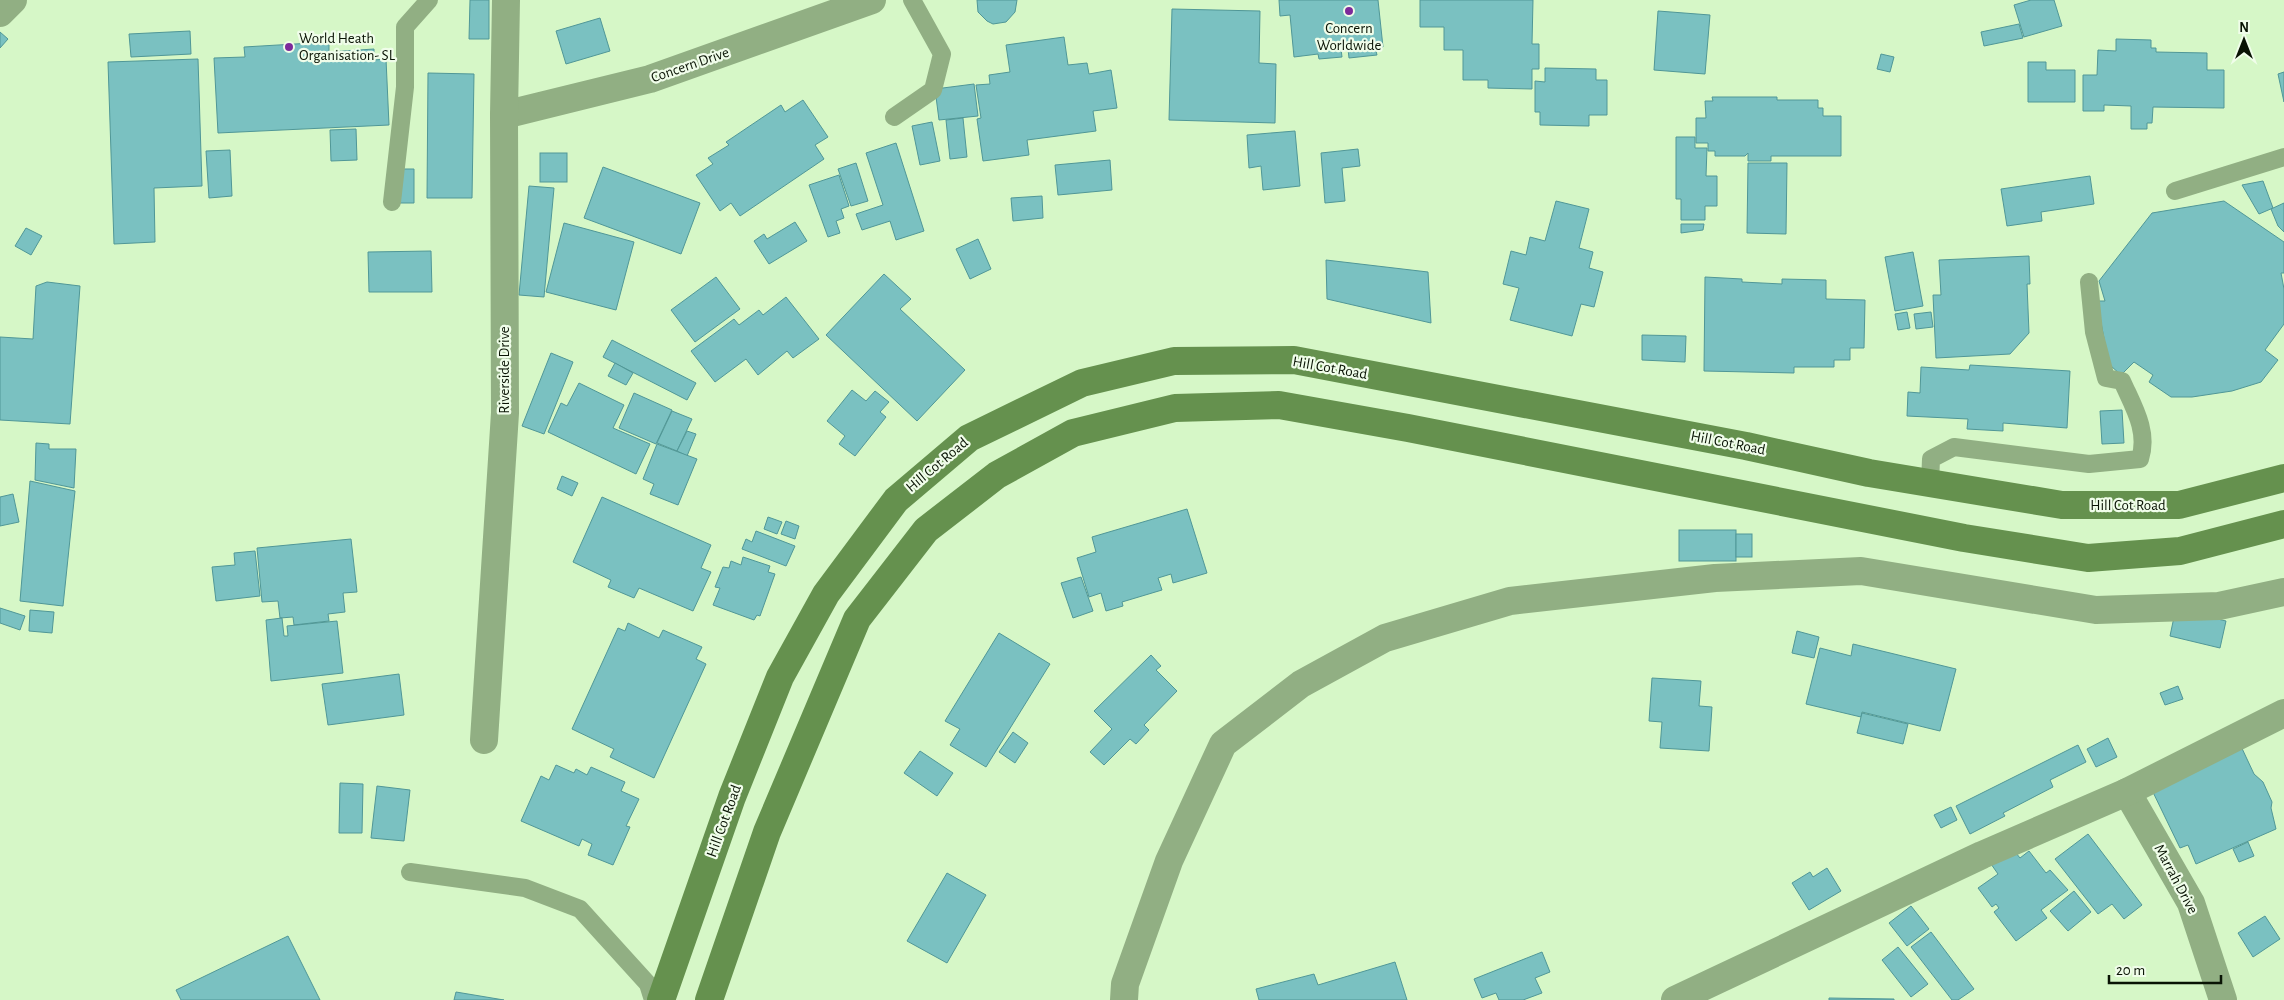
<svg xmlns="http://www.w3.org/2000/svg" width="2284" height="1000" viewBox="0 0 2284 1000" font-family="'Alegreya Sans',sans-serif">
<rect width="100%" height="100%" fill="#d6f7c7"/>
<!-- building -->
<g fill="#7ac1c1" stroke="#509797">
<polygon points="470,0 489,0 489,39 469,39"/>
<polygon points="977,0 1017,0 1015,12 1006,22 993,24 987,21 978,12"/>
<polygon points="1279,0 1378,0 1383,47 1375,47 1377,55 1349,58 1348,49 1341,49 1342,57 1319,59 1318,54 1294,57 1290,15 1280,16"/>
<polygon points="1420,0 1533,0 1532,44 1539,44 1539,69 1532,69 1532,89 1488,88 1488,80 1463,80 1463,50 1444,50 1444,27 1420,27"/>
<polygon points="2031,0 2054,0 2062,26 2024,37 2014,5"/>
<polygon points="1172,9 1260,11 1259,63 1276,64 1275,123 1169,120"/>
<polygon points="1658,11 1710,15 1705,74 1654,70"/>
<polygon points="600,18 610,51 566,64 556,31"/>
<polygon points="2019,24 2023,38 1984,46 1981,32"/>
<polygon points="190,31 191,54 131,57 129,34"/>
<polygon points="0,32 8,39 0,48"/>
<polygon points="1064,37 1068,65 1087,63 1089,74 1111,70 1117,108 1093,111 1096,131 1027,140 1029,155 983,161 977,119 981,118 976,85 990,84 989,75 1010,72 1006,45"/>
<polygon points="2116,39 2151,40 2151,48 2156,48 2156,52 2207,53 2207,70 2224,70 2224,108 2153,107 2152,123 2147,123 2147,129 2131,129 2131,106 2104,105 2104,111 2083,111 2083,75 2097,75 2098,50 2116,51"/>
<polygon points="329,42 329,52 374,49 374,60 386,59 389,125 218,133 214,58 245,57 244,47"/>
<polygon points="1881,54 1894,57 1890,72 1877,69"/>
<polygon points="198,59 202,186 154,188 155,242 114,244 108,62"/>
<polygon points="2028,62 2046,62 2046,70 2075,70 2075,102 2028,102"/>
<polygon points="1545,68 1596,69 1596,80 1607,80 1607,115 1589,115 1589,126 1540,125 1540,112 1535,112 1535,81 1545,82"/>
<polygon points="2284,72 2284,102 2278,74"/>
<polygon points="428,73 474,74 472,198 427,198"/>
<polygon points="974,84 978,116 939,120 935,89"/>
<polygon points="1712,97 1777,97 1777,100 1818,100 1818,108 1823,108 1823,116 1841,116 1841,156 1771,156 1771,161 1748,161 1748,153 1745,156 1715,156 1715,151 1708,151 1708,143 1696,143 1696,118 1706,118 1705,101 1713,101"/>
<polygon points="803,100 828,137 815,145 824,159 740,216 731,203 720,211 696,175 713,164 708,158 729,145 726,142 781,105 785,112"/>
<polygon points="963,118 967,157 950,159 946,120"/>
<polygon points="932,122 940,161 920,165 912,126"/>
<polygon points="356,129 357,160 331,161 330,130"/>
<polygon points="1295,131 1300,186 1263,190 1261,166 1249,168 1247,135"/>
<polygon points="1676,137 1695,137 1695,148 1707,148 1706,176 1717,176 1717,206 1705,206 1705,220 1681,220 1681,199 1676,199"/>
<polygon points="896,143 924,231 896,240 890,221 862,230 856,214 883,205 866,153"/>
<polygon points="1358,149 1360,166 1342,168 1345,201 1325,203 1321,153"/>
<polygon points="230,150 232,196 209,198 206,151"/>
<rect x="540" y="153" width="27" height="29"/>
<polygon points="1110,160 1112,190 1058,195 1055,165"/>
<polygon points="856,163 868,201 851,206 838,169"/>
<polygon points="1748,163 1787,163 1786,234 1747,233"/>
<polygon points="603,167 700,203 681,254 584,218"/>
<polygon points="399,169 414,169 414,203 400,203"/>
<polygon points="839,175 849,206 841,209 844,218 836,221 840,233 828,237 809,185"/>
<polygon points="2090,176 2094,204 2041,212 2042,221 2007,226 2001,189"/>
<polygon points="2263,181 2273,208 2259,214 2242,185"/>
<polygon points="529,186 554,188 544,297 519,295"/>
<polygon points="1042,196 1043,218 1013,221 1011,198"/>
<polygon points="1556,201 1589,209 1579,248 1593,252 1589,268 1603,272 1594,307 1581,304 1572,336 1510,320 1519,288 1503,284 1511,251 1526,255 1530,237 1545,241"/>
<polygon points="2224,201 2284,242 2284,273 2281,273 2284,289 2284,324 2265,350 2278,360 2261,382 2232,391 2192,397 2171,397 2149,382 2153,375 2134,362 2121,375 2111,366 2108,360 2097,301 2105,301 2099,281 2152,213"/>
<polygon points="2284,203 2284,232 2278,226 2271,209"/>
<polygon points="795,222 807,241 769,264 754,241 764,234 767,239"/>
<polygon points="564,223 634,242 616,310 546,292"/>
<polygon points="1681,224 1704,224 1703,230 1681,233"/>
<polygon points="26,228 42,236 31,255 15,246"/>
<polygon points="978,239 991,269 970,279 956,249"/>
<polygon points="431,251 432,292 369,292 368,252"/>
<polygon points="1913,252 1923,306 1895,311 1885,257"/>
<polygon points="2029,256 2030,284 2027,284 2029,333 2010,354 1936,358 1933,295 1941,295 1939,260"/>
<polygon points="1326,260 1428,272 1431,323 1327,299"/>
<polygon points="884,274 911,299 900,309 965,370 917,421 826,335"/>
<polygon points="716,277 740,309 695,342 671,310"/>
<polygon points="1705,277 1742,279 1742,282 1782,284 1782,279 1826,280 1826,299 1865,300 1864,348 1850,348 1850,360 1834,360 1834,367 1794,367 1794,373 1704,371"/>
<polygon points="47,282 80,286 70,424 0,420 0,337 33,339 36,286"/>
<polygon points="786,297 819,339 793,358 787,351 758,375 746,359 715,382 691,351 734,319 739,325 759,310 763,315"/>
<polygon points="1907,312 1910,328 1898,330 1895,314"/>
<polygon points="1931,312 1933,327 1916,329 1914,314"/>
<polygon points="1642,335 1686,336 1685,362 1642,360"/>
<polygon points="612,340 696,383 687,400 603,357"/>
<polygon points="551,353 573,362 544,434 522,426"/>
<polygon points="615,363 633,373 626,385 608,376"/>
<polygon points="1970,365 2070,371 2067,428 2003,423 2003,431 1967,429 1968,419 1907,416 1908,392 1920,393 1921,367 1969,370"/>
<polygon points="579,383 624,405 613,428 650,444 636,474 548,432 561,403 567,406"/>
<polygon points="852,390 866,401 875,391 889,402 880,412 886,417 855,456 839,444 845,436 827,421"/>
<polygon points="634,393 672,410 656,444 619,428"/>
<polygon points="2122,410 2124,443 2102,444 2100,411"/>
<polygon points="672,411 692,419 677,451 657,443"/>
<polygon points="687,431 696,434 687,456 677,451"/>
<polygon points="36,443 49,444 49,449 76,449 74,488 35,480"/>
<polygon points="657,444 697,459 678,505 650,494 654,484 643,479"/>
<polygon points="562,476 578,483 572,496 557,489"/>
<polygon points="30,481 75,491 63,606 20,601"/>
<polygon points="13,494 19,522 0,526 0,497"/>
<polygon points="602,497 711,545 701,568 711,572 693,611 639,588 634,598 608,587 611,580 573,562"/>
<polygon points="1187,509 1207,573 1173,583 1171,574 1158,578 1162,590 1122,602 1123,606 1106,611 1101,593 1089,597 1077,558 1096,552 1092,537"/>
<polygon points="768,517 782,522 777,534 764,529"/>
<polygon points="786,521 799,526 795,539 781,534"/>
<rect x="1679" y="530" width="57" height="31"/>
<polygon points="756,531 795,546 786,566 742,549 746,539 752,542"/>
<rect x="1736" y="534" width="16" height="23"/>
<polygon points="351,539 357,592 343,593 345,612 328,614 329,621 294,625 293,617 280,618 278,601 262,602 257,548"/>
<polygon points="255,551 260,596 216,601 212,567 235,565 234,553"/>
<polygon points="743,557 770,566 768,572 775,574 760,616 757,615 754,620 713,605 720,588 715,587 723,567 729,568 731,561 741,565"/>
<polygon points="1081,577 1093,611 1073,618 1061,583"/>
<polygon points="0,608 25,616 20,630 0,623"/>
<polygon points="30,610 54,612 52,633 29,631"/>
<polygon points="2180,610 2226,621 2220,648 2170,636 2174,617"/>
<polygon points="282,618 284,636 288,636 287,626 337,621 343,673 271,681 266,620"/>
<polygon points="628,623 659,638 663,630 702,647 696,659 706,664 654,778 610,757 614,749 572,729 618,628 625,631"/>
<polygon points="1797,631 1819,637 1814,658 1792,653"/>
<polygon points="999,633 1050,664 986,767 950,745 960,729 945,721"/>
<polygon points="1853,644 1956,669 1940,731 1862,712 1861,717 1806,704 1820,648 1851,656"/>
<polygon points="1151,655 1161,666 1156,670 1177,691 1144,725 1149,730 1136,744 1130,739 1104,765 1090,752 1112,729 1094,711"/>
<polygon points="399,674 404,715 328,725 322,684"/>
<polygon points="1652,678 1701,681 1699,706 1712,707 1709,751 1660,748 1662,722 1649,721"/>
<polygon points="2178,686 2183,699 2165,705 2160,693"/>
<polygon points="1862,713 1908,724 1903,744 1857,733"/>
<polygon points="1013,732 1028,743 1015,763 999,752"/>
<polygon points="2108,738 2117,757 2096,767 2087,749"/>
<polygon points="2239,742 2254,774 2263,782 2272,802 2271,808 2276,829 2196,864 2188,845 2180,848 2150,786"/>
<polygon points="2078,745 2086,762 2050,780 2053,787 2003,813 2005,816 1970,834 1956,806"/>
<polygon points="920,751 953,773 937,796 904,773"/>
<polygon points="556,765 574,773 576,769 587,775 591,767 625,782 621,791 639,799 626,826 630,827 613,865 588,855 592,844 582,839 579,846 521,821 541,776 549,780"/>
<polygon points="340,783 363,784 362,833 339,833"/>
<polygon points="377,786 410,790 404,841 371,838"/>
<polygon points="1951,807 1957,820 1941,828 1934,815"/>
<polygon points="2088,834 2142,905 2124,919 2112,904 2098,914 2055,859"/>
<polygon points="2248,842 2254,856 2239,862 2233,849"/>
<polygon points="2012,848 2020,858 2029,851 2046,873 2050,870 2068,890 2041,910 2047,918 2016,941 1994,912 1999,908 1996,904 1992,907 1978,888 1998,874 1991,864"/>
<polygon points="1827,868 1841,891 1809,910 1792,883 1810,872 1813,877"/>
<polygon points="947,873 986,895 947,963 907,941"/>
<polygon points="2074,891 2091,912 2068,931 2050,911"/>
<polygon points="1911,906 1929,929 1907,946 1889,923"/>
<polygon points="2265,916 2280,939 2253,957 2238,933"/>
<polygon points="1931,932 1974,989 1958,1000 1952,1000 1911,947"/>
<polygon points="288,936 320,1000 181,1000 176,990"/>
<polygon points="1898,947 1928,984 1911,997 1882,960"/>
<polygon points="1542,952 1550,972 1535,978 1542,993 1523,1000 1499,1000 1496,993 1482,998 1474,979"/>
<polygon points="1395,962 1407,1000 1259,1000 1256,989 1314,974 1318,985"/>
<polygon points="456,992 504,1000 454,1000"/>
<polygon points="1829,998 1894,999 1894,1000 1829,1000"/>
</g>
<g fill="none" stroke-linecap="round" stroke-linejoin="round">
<!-- service -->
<g stroke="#91af83" stroke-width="18">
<polyline points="894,117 933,90 942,54 912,0"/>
<polyline points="2175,191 2284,157"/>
<polyline points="392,202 405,87 405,27 429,0"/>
<path d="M1930,484L1931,459L1954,447L2089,464L2140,459C2149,431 2133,406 2122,381L2106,378L2094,332L2089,282"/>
<polyline points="410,872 525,888 580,909 648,984 653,1000"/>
</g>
<!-- minor -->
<g stroke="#91af83" stroke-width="28">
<polyline points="0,13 13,0"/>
<polyline points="504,115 650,79 872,0"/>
<polyline points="484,740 505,413 504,115 506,0"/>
<polyline points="2127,792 2191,903 2223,1000"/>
<polyline points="1124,1000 1125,984 1169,861 1223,744 1301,684 1385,638 1510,601 1715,578 1861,571 2096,610 2219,606 2284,592"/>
<polyline points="1675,1000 1982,855 2127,792 2284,713"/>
</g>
<!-- secondary -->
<g stroke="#65914e" stroke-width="28">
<polyline points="661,1000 732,797 780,677 826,594 896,500 969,438 1082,383 1174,361 1294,360 1746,446 1869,473 2062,505 2179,505 2284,478"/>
<polyline points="709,1000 767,832 857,619 926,530 997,475 1073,433 1175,408 1279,405 1408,428 1964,538 2088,558 2180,551 2284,524"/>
</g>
</g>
<!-- markers -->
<g fill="#7d2a9a" stroke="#f0fdea" stroke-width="2">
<circle cx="1349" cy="11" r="5"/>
<circle cx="289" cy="47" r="5"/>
</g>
<g text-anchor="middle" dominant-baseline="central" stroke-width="4.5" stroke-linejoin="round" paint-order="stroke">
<!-- poi labels -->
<g font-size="15" fill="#091304" stroke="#f0fdea">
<text x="1349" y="28">Concern<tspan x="1349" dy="17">Worldwide</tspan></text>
<text x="299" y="38" text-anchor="start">World Heath<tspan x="299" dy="17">Organisation- SL</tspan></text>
</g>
<!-- street labels -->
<g font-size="15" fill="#091304" stroke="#f0fdea">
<text transform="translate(690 65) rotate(-19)">Concern Drive</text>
<text transform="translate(1330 368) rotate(10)">Hill Cot Road</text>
<text transform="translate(504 370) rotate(-90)">Riverside Drive</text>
<text transform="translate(1728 443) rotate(11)">Hill Cot Road</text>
<text transform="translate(937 465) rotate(-40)">Hill Cot Road</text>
<text x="2128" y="505">Hill Cot Road</text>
<text transform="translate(724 821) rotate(-70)">Hill Cot Road</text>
<text transform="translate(2176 879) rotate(62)">Marrah Drive</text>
</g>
</g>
<!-- north arrow -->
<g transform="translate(2244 40)" stroke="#f0fdea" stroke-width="4" paint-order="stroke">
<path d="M0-4L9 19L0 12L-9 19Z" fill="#091304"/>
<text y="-8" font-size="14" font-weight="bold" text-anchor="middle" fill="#091304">N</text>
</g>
<!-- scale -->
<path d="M2109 975v8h112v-8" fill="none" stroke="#091304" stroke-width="2.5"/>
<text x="2116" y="975" font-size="15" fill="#091304" stroke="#f0fdea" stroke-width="4" paint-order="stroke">20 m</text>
</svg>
